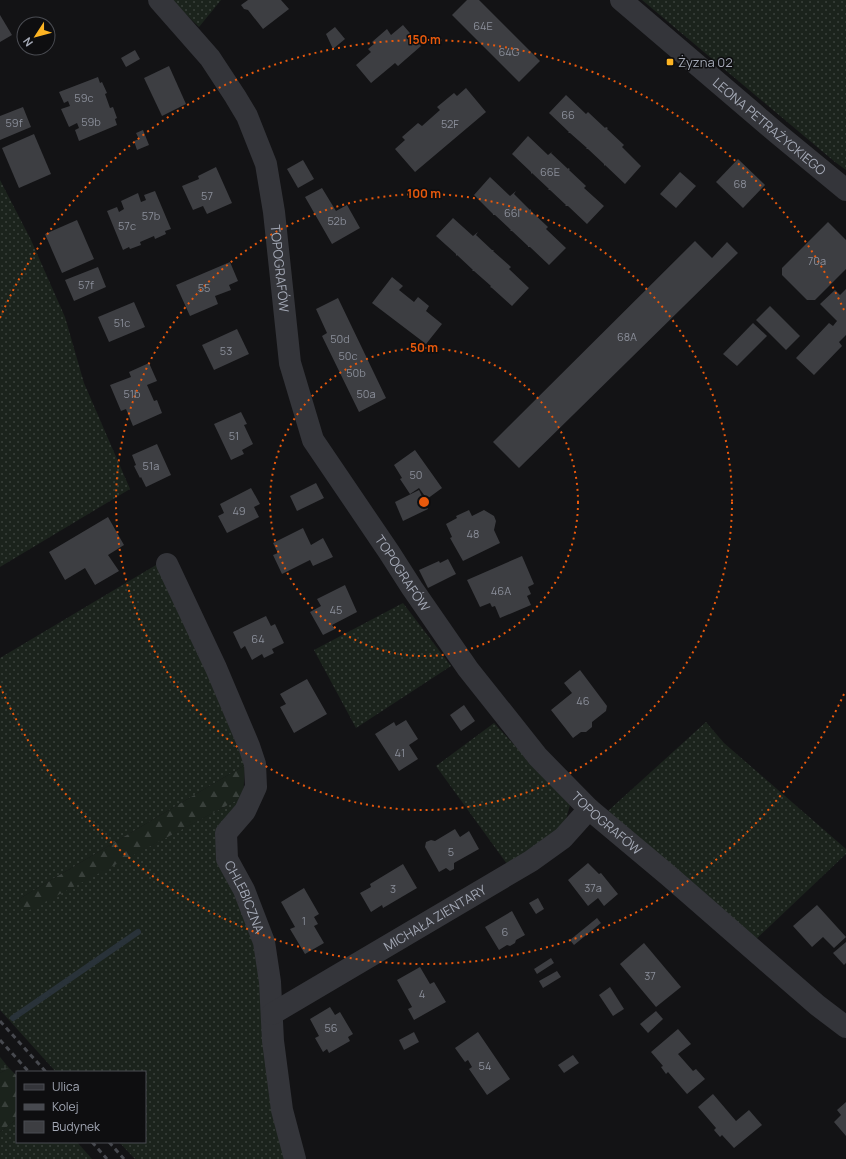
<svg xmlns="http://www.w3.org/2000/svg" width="846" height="1159" viewBox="0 0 846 1159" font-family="Manrope,sans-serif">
<defs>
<pattern id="grass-dots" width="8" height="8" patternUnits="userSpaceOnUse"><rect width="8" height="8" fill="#1b231c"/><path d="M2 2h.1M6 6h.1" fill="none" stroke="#39403b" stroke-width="1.8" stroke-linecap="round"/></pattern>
<pattern id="forest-firs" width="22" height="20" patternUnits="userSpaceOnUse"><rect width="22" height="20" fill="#1b231c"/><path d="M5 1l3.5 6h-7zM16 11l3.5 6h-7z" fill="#39403b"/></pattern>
<pattern id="wetland-marsh" width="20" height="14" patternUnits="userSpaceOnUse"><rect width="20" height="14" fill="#1b231c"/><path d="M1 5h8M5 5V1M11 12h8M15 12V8" fill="none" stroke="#39403b"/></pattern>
</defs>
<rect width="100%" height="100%" fill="#131315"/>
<!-- grass -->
<g fill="url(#grass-dots)">
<polygon points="171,0 221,0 199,27"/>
<polygon points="642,0 846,0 846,170 835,162"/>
<polygon points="0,180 31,240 65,317 84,383 130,489 0,567"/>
<polygon points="161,562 245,765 19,899 26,911 243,797 218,832 259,947 289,1159 135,1159 119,1142 145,1142 145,1072 56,1072 0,1010 0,658"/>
<polygon points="403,603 451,666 356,728 314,650"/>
<polygon points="706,722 724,743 846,849 846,854 754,941 608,811"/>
<polygon points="494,723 570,805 565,823 541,845 507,864 436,766"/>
<polygon points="17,1119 17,1142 77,1142 92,1159 0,1159 0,1132"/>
</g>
<!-- forest -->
<g fill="url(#forest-firs)">
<polygon points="245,765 243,797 26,912 19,899"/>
<polygon points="9,1068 17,1076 17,1119 0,1132 0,1073"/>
</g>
<!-- wetland -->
<polygon fill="url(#wetland-marsh)" points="0,1057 9,1068 0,1073"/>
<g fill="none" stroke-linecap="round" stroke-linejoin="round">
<!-- stream -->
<polyline stroke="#293239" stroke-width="6" points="13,1018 138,932"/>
</g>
<!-- building -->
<g fill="#3d3e42">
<polygon points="248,0 281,0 289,9 263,29 248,10 244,9 241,5"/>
<polygon points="467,0 479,0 540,61 519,82 452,15"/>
<polygon points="0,15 12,35 0,42"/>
<polygon points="403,25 421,46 398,66 395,63 371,83 356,65 371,52 368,49 374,44 372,42 387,29 391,35"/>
<polygon points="335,27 345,39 333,49 326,34"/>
<polygon points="135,50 140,59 126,67 121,58"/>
<polygon points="169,66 186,104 162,116 144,78"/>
<polygon points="98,77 100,83 102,82 107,93 105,94 110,108 113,107 117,118 115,119 117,125 79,141 75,130 79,128 77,123 69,127 61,109 70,106 68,101 64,103 59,92"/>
<polygon points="466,88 486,112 415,172 395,149 405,140 402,137 418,123 422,126 440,110 437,107 454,93 457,96"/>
<polygon points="566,95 586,114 588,112 605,128 606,127 608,128 607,129 624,145 622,147 641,166 625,184 605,165 604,166 604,164 588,149 586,149 587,148 570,133 568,133 569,132 549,113"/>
<polygon points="23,107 31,127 0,140 0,116"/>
<polygon points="143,130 149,145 137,150 134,141 139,139 136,133"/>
<polygon points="34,134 51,174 19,188 2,148"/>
<polygon points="528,136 548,155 553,151 551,153 568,169 568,168 570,169 569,170 586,186 584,188 604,206 587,224 568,206 565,206 566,205 550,190 548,190 549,189 532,173 531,174 531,172 512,154"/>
<polygon points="738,159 765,185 743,208 716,182"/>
<polygon points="303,160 314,179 298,188 287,169"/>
<polygon points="216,167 232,203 207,214 203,206 193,210 182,186 199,179 198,176"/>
<polygon points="680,172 696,186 676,208 660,194"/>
<polygon points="490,177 510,196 516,191 514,194 530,210 531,209 531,211 548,227 546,229 566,248 549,265 530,247 528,247 528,246 512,231 510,231 511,230 495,215 493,215 493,214 474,195"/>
<polygon points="322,188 336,211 347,205 360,228 332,244 305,197"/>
<polygon points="155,191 171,229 165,231 166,234 155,239 154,236 140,242 141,245 130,249 129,247 123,250 107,211 117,207 119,212 124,209 121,201 138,193 141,202 146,200 144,195"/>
<polygon points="453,218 473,236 478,232 476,235 492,250 494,250 493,251 511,267 509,269 529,288 512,306 492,288 490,287 491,286 474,271 472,271 473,270 457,255 456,256 456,254 436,236"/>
<polygon points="77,220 94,259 62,273 45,234"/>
<polygon points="828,222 846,240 846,269 815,300 807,300 782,275 782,268"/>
<polygon points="695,241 712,258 727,242 738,253 519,468 493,442"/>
<polygon points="230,262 238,281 229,285 231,290 215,296 218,304 190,316 176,285"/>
<polygon points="98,267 106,287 74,301 65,280"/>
<polygon points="392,277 403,286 399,290 414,302 418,297 429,306 426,311 442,324 426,344 372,303"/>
<polygon points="846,289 846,335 839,342 842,346 814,375 796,358 829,323 833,326 837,321 820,304 835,290 840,295"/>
<polygon points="338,298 386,398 359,412 322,336 327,333 316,309"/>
<polygon points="134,302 145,327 109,342 98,317"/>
<polygon points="770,306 800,336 786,350 756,320"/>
<polygon points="753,323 767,336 737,366 723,354"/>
<polygon points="237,329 249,354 214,370 202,345"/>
<polygon points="149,363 157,381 147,385 154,401 157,400 162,413 133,426 126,409 121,411 110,385 131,377 129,372"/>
<polygon points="241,412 247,424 244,425 253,444 242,450 244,454 231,460 214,424"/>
<polygon points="157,444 171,475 146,487 141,477 140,478 134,466 136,465 132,455"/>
<polygon points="415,450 442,488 427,499 419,488 410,494 400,479 402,478 394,465"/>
<polygon points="316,483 324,498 297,511 290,496"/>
<polygon points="251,488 260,504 254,507 259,517 227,533 218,516 224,513 220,504"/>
<polygon points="419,490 428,509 403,521 395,502"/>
<polygon points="469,510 472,516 484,510 494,516 496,521 494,530 500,543 463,561 450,538 452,537 446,524 457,518 456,516"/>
<polygon points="108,517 124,545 108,555 119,571 95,585 85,568 65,580 49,552"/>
<polygon points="303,528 311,545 323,538 333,557 313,566 310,560 282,574 273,555 278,553 273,543"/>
<polygon points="522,556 534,584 528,587 531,594 527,596 531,605 500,618 495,606 492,607 490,603 480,607 467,580"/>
<polygon points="448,559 456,574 428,588 419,570 439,561 440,563"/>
<polygon points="345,585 357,612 332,625 335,629 323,635 310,612 321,606 317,599"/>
<polygon points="266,616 271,626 275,624 284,643 272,649 274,653 264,658 262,654 252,660 245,646 241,649 233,632"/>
<polygon points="580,670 607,706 606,711 592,722 592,727 586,732 581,732 573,738 551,710 572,693 564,683"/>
<polygon points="307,679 327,714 294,733 280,707 286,704 280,694"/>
<polygon points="464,705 475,721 461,731 450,715"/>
<polygon points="406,720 418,739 409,745 418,759 399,771 375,734 394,722 396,726"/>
<polygon points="455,829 460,837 469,831 479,849 454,863 454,869 450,871 446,868 439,872 425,847 426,842 431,840 435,841"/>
<polygon points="588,863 599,874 601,873 618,894 604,906 598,898 588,906 568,880"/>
<polygon points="403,864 417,888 383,908 382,905 371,912 360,893 371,887 370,884"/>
<polygon points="304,888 319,914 314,917 318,924 314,926 324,943 305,954 290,929 295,927 281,902"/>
<polygon points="538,898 544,909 536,914 529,903"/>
<polygon points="817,905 846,937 834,948 823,937 812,947 793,926"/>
<polygon points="512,911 525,935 516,940 515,943 510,946 507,945 499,950 485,927"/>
<polygon points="597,918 601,923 574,945 570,940"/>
<polygon points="846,942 846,963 844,965 833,953"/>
<polygon points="644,943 681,987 656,1007 620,964"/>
<polygon points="551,958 554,963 537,974 534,969"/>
<polygon points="420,967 430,984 434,982 446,1002 414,1020 408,1009 412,1007 397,980"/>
<polygon points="557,971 561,977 543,988 539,981"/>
<polygon points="610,987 624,1009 613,1016 599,995"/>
<polygon points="330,1007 335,1015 340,1012 353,1034 348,1037 350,1041 329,1053 327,1049 323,1052 315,1038 319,1036 310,1019"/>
<polygon points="656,1011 663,1019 648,1033 640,1024"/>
<polygon points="678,1029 691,1044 678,1054 693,1071 696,1069 705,1079 687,1094 668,1072 666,1074 661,1067 663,1066 651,1052"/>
<polygon points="414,1032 419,1042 404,1050 399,1040"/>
<polygon points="478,1032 510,1079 487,1095 469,1069 472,1067 468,1060 465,1062 455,1048"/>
<polygon points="573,1055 579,1063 564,1073 558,1065"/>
<polygon points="713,1094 736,1121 749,1110 762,1125 734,1148 722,1135 720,1137 714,1130 716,1128 698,1107"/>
<polygon points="846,1102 846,1136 834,1122 841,1115 837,1110"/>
</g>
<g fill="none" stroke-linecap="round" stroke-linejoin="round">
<!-- minor -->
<g stroke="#34353a" stroke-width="22">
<path id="s1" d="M159,0L210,58L235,96L247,116L266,164L274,212L290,363L313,440L389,552L412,588L468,669L538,757L589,809L669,876L817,1005L846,1027"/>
<path id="s2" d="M621,0L778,134L846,190"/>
<path id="s3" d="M167,564L216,668L249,746L255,764L256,787L245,811L226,833L227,859L244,890L264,942L270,982L273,1041L282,1110L295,1159"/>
<path id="s4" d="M272,1014L531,861L563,838L589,809"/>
</g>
<!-- rail -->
<g stroke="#47494f" stroke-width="3" stroke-dasharray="5 4" stroke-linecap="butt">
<polyline points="0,1021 46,1072"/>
<polyline points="0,1040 29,1072"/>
<polyline points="92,1142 107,1159"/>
<polyline points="109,1142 124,1159"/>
</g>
</g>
<!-- distance rings -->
<g fill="none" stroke="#e8590c" stroke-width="2" stroke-dasharray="2 4">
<circle cx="424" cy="502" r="154"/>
<circle cx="424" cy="502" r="308"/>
<path d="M844 694A462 462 0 0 1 0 686M0 318A462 462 0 0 1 844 310"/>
</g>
<!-- markers -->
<rect fill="#fdb423" stroke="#0e0e10" stroke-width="1.5" x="666" y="58" width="8" height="8" rx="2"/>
<g text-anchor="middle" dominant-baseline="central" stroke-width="3" stroke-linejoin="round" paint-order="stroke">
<!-- number labels -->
<g font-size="11" fill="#8a8e99">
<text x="483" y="25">64E</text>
<text x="509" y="51">64G</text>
<text x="84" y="97">59c</text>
<text x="568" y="114">66</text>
<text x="91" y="121">59b</text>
<text x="14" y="122">59f</text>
<text x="450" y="123">52F</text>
<text x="550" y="171">66E</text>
<text x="740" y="183">68</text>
<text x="207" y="195">57</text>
<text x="512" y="212">66I</text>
<text x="151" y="215">57b</text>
<text x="337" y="220">52b</text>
<text x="127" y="225">57c</text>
<text x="817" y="260">70a</text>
<text x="86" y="284">57f</text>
<text x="204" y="287">55</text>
<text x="122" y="322">51c</text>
<text x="627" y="336">68A</text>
<text x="340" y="338">50d</text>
<text x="226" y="350">53</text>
<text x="348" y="355">50c</text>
<text x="356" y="372">50b</text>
<text x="132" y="393">51b</text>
<text x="366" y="393">50a</text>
<text x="234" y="435">51</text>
<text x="151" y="465">51a</text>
<text x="416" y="474">50</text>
<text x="239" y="510">49</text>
<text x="473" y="533">48</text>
<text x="501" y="590">46A</text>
<text x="336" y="609">45</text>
<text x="258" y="638">64</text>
<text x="583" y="700">46</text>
<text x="400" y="752">41</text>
<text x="451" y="851">5</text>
<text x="593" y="887">37a</text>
<text x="393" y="888">3</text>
<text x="304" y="920">1</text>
<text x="505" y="931">6</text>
<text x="650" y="975">37</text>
<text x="422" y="993">4</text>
<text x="331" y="1027">56</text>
<text x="485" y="1065">54</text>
</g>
<!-- poi labels -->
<g font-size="13" fill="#a4a9b6" stroke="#0e0e10" text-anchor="start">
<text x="678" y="62">Żyzna 02</text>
</g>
<!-- street labels -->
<g font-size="13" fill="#a4a9b6" stroke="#0e0e10">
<text stroke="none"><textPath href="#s2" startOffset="195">LEONA PETRAŻYCKIEGO</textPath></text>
<text stroke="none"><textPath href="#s1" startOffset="303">TOPOGRAFÓW</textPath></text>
<text stroke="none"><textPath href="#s1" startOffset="639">TOPOGRAFÓW</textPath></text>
<text stroke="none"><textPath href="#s1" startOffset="963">TOPOGRAFÓW</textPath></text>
<text stroke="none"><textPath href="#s3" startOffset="365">CHLEBICZNA</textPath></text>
<text stroke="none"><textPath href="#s4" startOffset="189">MICHAŁA ZIENTARY</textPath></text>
</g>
</g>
<circle cx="424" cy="502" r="6" fill="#e8590c" stroke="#0e0e10" stroke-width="2"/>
<g font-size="12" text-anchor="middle" font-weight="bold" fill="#e8590c" stroke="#0e0e10" stroke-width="3" stroke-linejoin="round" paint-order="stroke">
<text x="424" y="44">150 m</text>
<text x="424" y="198">100 m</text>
<text x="424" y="352">50 m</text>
</g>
<!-- legend -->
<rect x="16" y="1071" width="130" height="72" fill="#0e0e10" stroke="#4a4c52"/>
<rect x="24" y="1084" width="20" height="6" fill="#34353a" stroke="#4a4c52"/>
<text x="52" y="1091" font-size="12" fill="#a4a9b6">Ulica</text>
<rect x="24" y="1104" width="20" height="6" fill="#47494f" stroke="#4a4c52"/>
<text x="52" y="1111" font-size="12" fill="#a4a9b6">Kolej</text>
<rect x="24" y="1121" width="20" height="12" fill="#3d3e42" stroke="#4a4c52"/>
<text x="52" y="1131" font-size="12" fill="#a4a9b6">Budynek</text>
<!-- north arrow -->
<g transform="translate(36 36) rotate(234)"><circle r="19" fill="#0e0e10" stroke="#4a4c52"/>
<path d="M0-3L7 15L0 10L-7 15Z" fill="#fdb423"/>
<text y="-6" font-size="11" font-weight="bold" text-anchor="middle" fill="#a4a9b6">N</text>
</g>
</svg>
